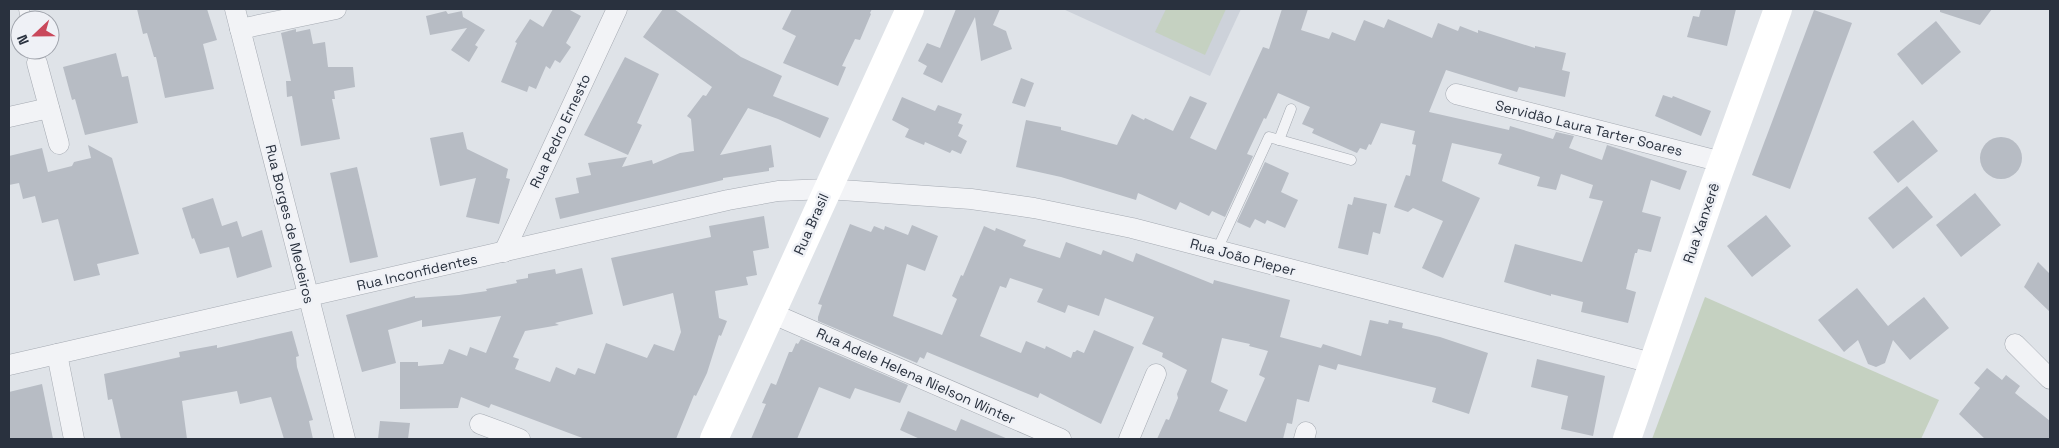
<svg xmlns="http://www.w3.org/2000/svg" width="2059" height="448" viewBox="0 0 2059 448" font-family="'Space Grotesk',sans-serif">
<rect width="100%" height="100%" fill="#dfe3e8"/>
<!-- built -->
<polygon fill="#cdd2da" points="1063,9 1241,9 1210,76"/>
<!-- green -->
<g fill="#c5d1c1">
<polygon points="1166,9 1226,9 1205,55 1155,32"/>
<polygon points="1705,297 1939,400 1921,439 1652,439"/>
</g>
<!-- building -->
<g fill="#b7bcc4" fill-rule="evenodd">
<polygon points="137,9 207,9 217,40 203,44 214,89 165,98 156,57 154,57 147,33 143,34"/>
<polygon points="553,9 568,9 581,16 566,43 571,47 560,63 555,60 550,69 546,66 536,89 529,86 527,92 501,82 517,43 515,42 530,19 543,27"/>
<polygon points="663,9 674,9 741,57 782,76 773,96 829,118 820,138 778,119 748,108 720,155 771,145 774,167 769,168 769,171 723,178 723,180 560,219 555,198 579,193 576,178 591,175 588,163 627,157 622,167 652,160 653,164 680,153 694,151 691,119 687,116 703,95 706,96 712,87 643,37"/>
<polygon points="792,9 872,9 870,13 871,14 860,40 855,39 842,66 846,67 838,86 783,63 796,36 782,29"/>
<polygon points="956,9 1000,9 993,25 1006,31 1012,49 981,61 975,17 942,83 923,74 927,66 918,61 927,43 940,48"/>
<polygon points="1282,9 1308,9 1301,30 1329,39 1332,32 1355,41 1364,20 1384,28 1388,19 1432,38 1438,23 1458,31 1460,26 1478,33 1478,30 1535,48 1535,46 1566,53 1562,70 1570,72 1565,97 1519,87 1517,92 1446,70 1429,112 1509,130 1510,126 1553,139 1556,132 1574,136 1569,148 1602,160 1607,145 1687,171 1680,190 1651,180 1642,212 1661,217 1651,252 1638,249 1637,253 1635,253 1626,289 1636,292 1628,323 1581,312 1583,302 1551,294 1551,296 1504,282 1515,244 1582,262 1603,201 1589,198 1593,185 1561,174 1556,190 1537,186 1540,177 1498,164 1502,154 1452,143 1442,181 1480,198 1443,278 1422,268 1443,221 1413,208 1408,212 1394,207 1406,175 1410,176 1416,145 1412,144 1415,131 1381,123 1371,145 1369,144 1366,150 1360,148 1357,153 1312,133 1314,129 1302,124 1310,107 1278,93 1266,119 1264,118 1247,154 1253,156 1225,217 1212,211 1209,216 1180,202 1176,210 1138,193 1136,200 1061,177 1016,167 1026,120 1061,127 1061,130 1117,145 1132,114 1144,120 1145,118 1173,131 1190,96 1207,103 1190,138 1216,150 1263,47 1269,49"/>
<polygon points="1701,9 1736,9 1727,46 1687,37 1693,16 1699,17"/>
<polygon points="1940,9 1992,9 1980,25 1940,12"/>
<polygon points="1814,10 1852,23 1790,189 1752,175"/>
<polygon points="446,11 448,14 462,11 463,17 485,30 475,45 478,47 469,62 451,50 467,28 430,35 426,16"/>
<polygon points="1936,21 1961,52 1922,85 1897,54"/>
<polygon points="296,29 296,32 310,29 313,44 325,42 328,67 353,67 355,87 334,91 335,99 332,99 340,139 301,146 292,96 287,97 286,81 291,81 281,33"/>
<polygon points="116,53 122,77 128,76 138,123 85,135 75,99 72,100 63,67"/>
<polygon points="625,57 659,74 637,123 642,125 628,155 584,135"/>
<polygon points="1021,78 1034,83 1025,107 1012,103"/>
<polygon points="1663,95 1672,98 1673,96 1711,111 1701,136 1655,116"/>
<polygon points="902,97 935,111 938,105 962,114 958,123 963,125 958,136 967,141 961,154 952,150 950,153 925,142 924,145 905,137 909,129 892,120"/>
<polygon points="1913,120 1938,151 1898,183 1873,152"/>
<polygon points="463,132 467,149 508,169 506,178 510,179 499,224 466,217 476,178 440,186 430,138"/>
<circle cx="2001" cy="158" r="21"/>
<polygon points="88,145 112,158 139,254 97,264 100,275 74,281 58,219 42,223 35,196 23,199 19,183 9,185 9,156 42,148 48,172 72,166 74,162 91,158"/>
<polygon points="1265,162 1289,173 1281,192 1298,200 1285,228 1267,220 1265,224 1255,219 1250,228 1237,222"/>
<polygon points="357,167 378,257 350,263 330,173"/>
<polygon points="1907,186 1933,217 1893,249 1868,218"/>
<polygon points="1975,193 2001,225 1961,257 1936,225"/>
<polygon points="1354,197 1387,204 1380,234 1373,232 1368,255 1338,248 1348,204 1352,205"/>
<polygon points="213,198 222,226 237,221 242,237 262,230 272,267 237,278 229,247 200,254 194,238 192,239 182,208"/>
<polygon points="1766,215 1791,246 1752,277 1727,246"/>
<polygon points="764,216 769,248 753,251 757,275 746,277 748,285 715,291 719,318 727,321 721,336 719,335 707,373 696,396 694,395 676,439 585,439 491,404 489,408 461,397 458,408 400,409 400,362 418,362 418,366 443,364 449,349 467,356 470,347 486,353 501,316 422,327 422,320 388,330 396,363 362,372 346,315 415,296 415,298 459,295 487,291 486,289 517,283 516,280 528,278 528,274 555,269 556,274 582,268 593,314 555,323 559,325 525,331 513,357 519,359 515,369 550,382 556,367 575,375 578,368 595,374 606,343 647,358 654,344 674,351 681,332 673,293 623,306 611,258 711,237 709,226"/>
<path d="M850,224L871,232L874,226L884,230L885,226L908,235L912,225L938,236L925,271L907,264L893,316L942,335L957,299L952,296L961,275L963,276L984,226L995,231L996,228L1026,240L1023,246L1060,258L1066,242L1101,255L1103,250L1133,262L1136,253L1213,284L1214,280L1290,300L1280,337L1321,348L1323,344L1361,356L1370,320L1388,324L1389,320L1403,323L1402,328L1440,337L1488,353L1469,414L1432,402L1436,388L1338,364L1336,370L1319,365L1309,402L1297,399L1292,424L1287,423L1283,439H1157L1166,419L1169,420L1178,398L1177,394L1187,370L1162,357L1163,353L1142,344L1154,317L1105,298L1099,316L1068,305L1065,313L1037,302L1043,289L1010,278L1006,288L1000,286L980,336L1021,353L1026,341L1045,349L1046,346L1071,358L1073,352H1075L1077,350L1084,353L1094,330L1134,347L1101,424L1040,393L1038,398L927,352L924,359L920,357L917,363L818,321V317L822,305L818,304ZM1222,338L1250,344L1249,346L1268,351L1259,375L1265,378L1246,422L1219,411L1228,390L1211,382Z"/>
<polygon points="2038,262 2050,274 2050,312 2024,287"/>
<polygon points="1857,288 1888,326 1924,297 1949,328 1910,360 1893,340 1885,363 1876,367 1868,364 1858,340 1844,352 1818,320"/>
<polygon points="292,331 299,356 296,357 297,367 313,420 309,421 313,439 284,439 271,397 240,404 237,391 182,401 187,439 121,439 112,399 108,400 104,374 180,357 179,352 217,345 217,348"/>
<polygon points="801,339 908,385 900,403 855,388 850,399 819,387 797,439 751,439 766,404 762,403 771,383 776,385 789,352 792,352 796,343 798,344"/>
<polygon points="1537,359 1605,376 1593,436 1561,429 1568,396 1531,387"/>
<polygon points="1987,368 2002,380 2006,375 2020,386 2015,393 2050,421 2050,439 1985,439 1959,414 1980,388 1974,383"/>
<polygon points="42,384 53,439 9,439 9,392"/>
<polygon points="908,411 956,431 961,419 1008,439 920,439 900,430"/>
<polygon points="380,421 410,423 408,439 378,439"/>
</g>
<g fill="none" stroke-linecap="round" stroke-linejoin="round">
<defs>
<g id="lane">
<polyline points="24,9 26,20"/>
<polyline points="1279,140 1291,109"/>
<polyline points="1217,250 1269,137 1351,160"/>
</g>
<g id="street">
<polyline points="235,9 345,439"/>
<polyline points="240,29 336,9"/>
<polyline points="37,63 59,144"/>
<polyline points="1456,94 1722,162"/>
<polyline points="9,117 49,108"/>
<polyline points="504,252 617,9"/>
<polyline points="771,313 1061,439"/>
<polyline points="2015,344 2050,379"/>
<polyline points="57,354 74,439"/>
<polyline points="9,365 728,200 778,191 827,189 971,199 1034,208 1132,228 1652,363"/>
<polyline points="480,424 520,439"/>
<polyline points="1129,439 1156,374"/>
<polyline points="1304,439 1306,432"/>
</g>
</defs>
<!-- lane casing -->
<use href="#lane" stroke="#a5aab2" stroke-width="11"/>
<!-- street casing -->
<use href="#street" stroke="#a5aab2" stroke-width="21"/>
<!-- lane -->
<use href="#lane" stroke="#f2f3f6" stroke-width="10"/>
<!-- street -->
<use href="#street" stroke="#f2f3f6" stroke-width="20"/>
<!-- secondary -->
<g stroke="#fff" stroke-width="28">
<polyline points="714,439 910,9"/>
<polyline points="1627,439 1714,186 1778,9"/>
</g>
</g>
<g text-anchor="middle" dominant-baseline="central" stroke-width="5" stroke-linejoin="round" paint-order="stroke">
<!-- street labels -->
<g font-size="14" fill="#29313e" stroke="#eff1f6">
<text transform="translate(1589 128) rotate(14)">Servidão Laura Tarter Soares</text>
<text transform="translate(560 131) rotate(-65)">Rua Pedro Ernesto</text>
<text transform="translate(1701 223) rotate(-71)">Rua Xanxerê</text>
<text transform="translate(290 224) rotate(76)">Rua Borges de Medeiros</text>
<text transform="translate(811 224) rotate(-66)">Rua Brasil</text>
<text transform="translate(1243 257) rotate(15)">Rua João Pieper</text>
<text transform="translate(417 272) rotate(-13)">Rua Inconfidentes</text>
<text transform="translate(916 376) rotate(24)">Rua Adele Helena Nielson Winter</text>
</g>
</g>
<!-- border -->
<rect width="2059" height="448" fill="none" stroke="#29313e" stroke-width="20"/>
<!-- north arrow -->
<g transform="translate(35 35) rotate(248)"><circle r="24" fill="#eff1f6" stroke="#a0a4ac"/>
<path d="M0-4L9 19L0 12L-9 19Z" fill="#c9485b"/>
<text y="-8" font-size="14" font-weight="bold" text-anchor="middle" fill="#29313e">N</text>
</g>
</svg>
